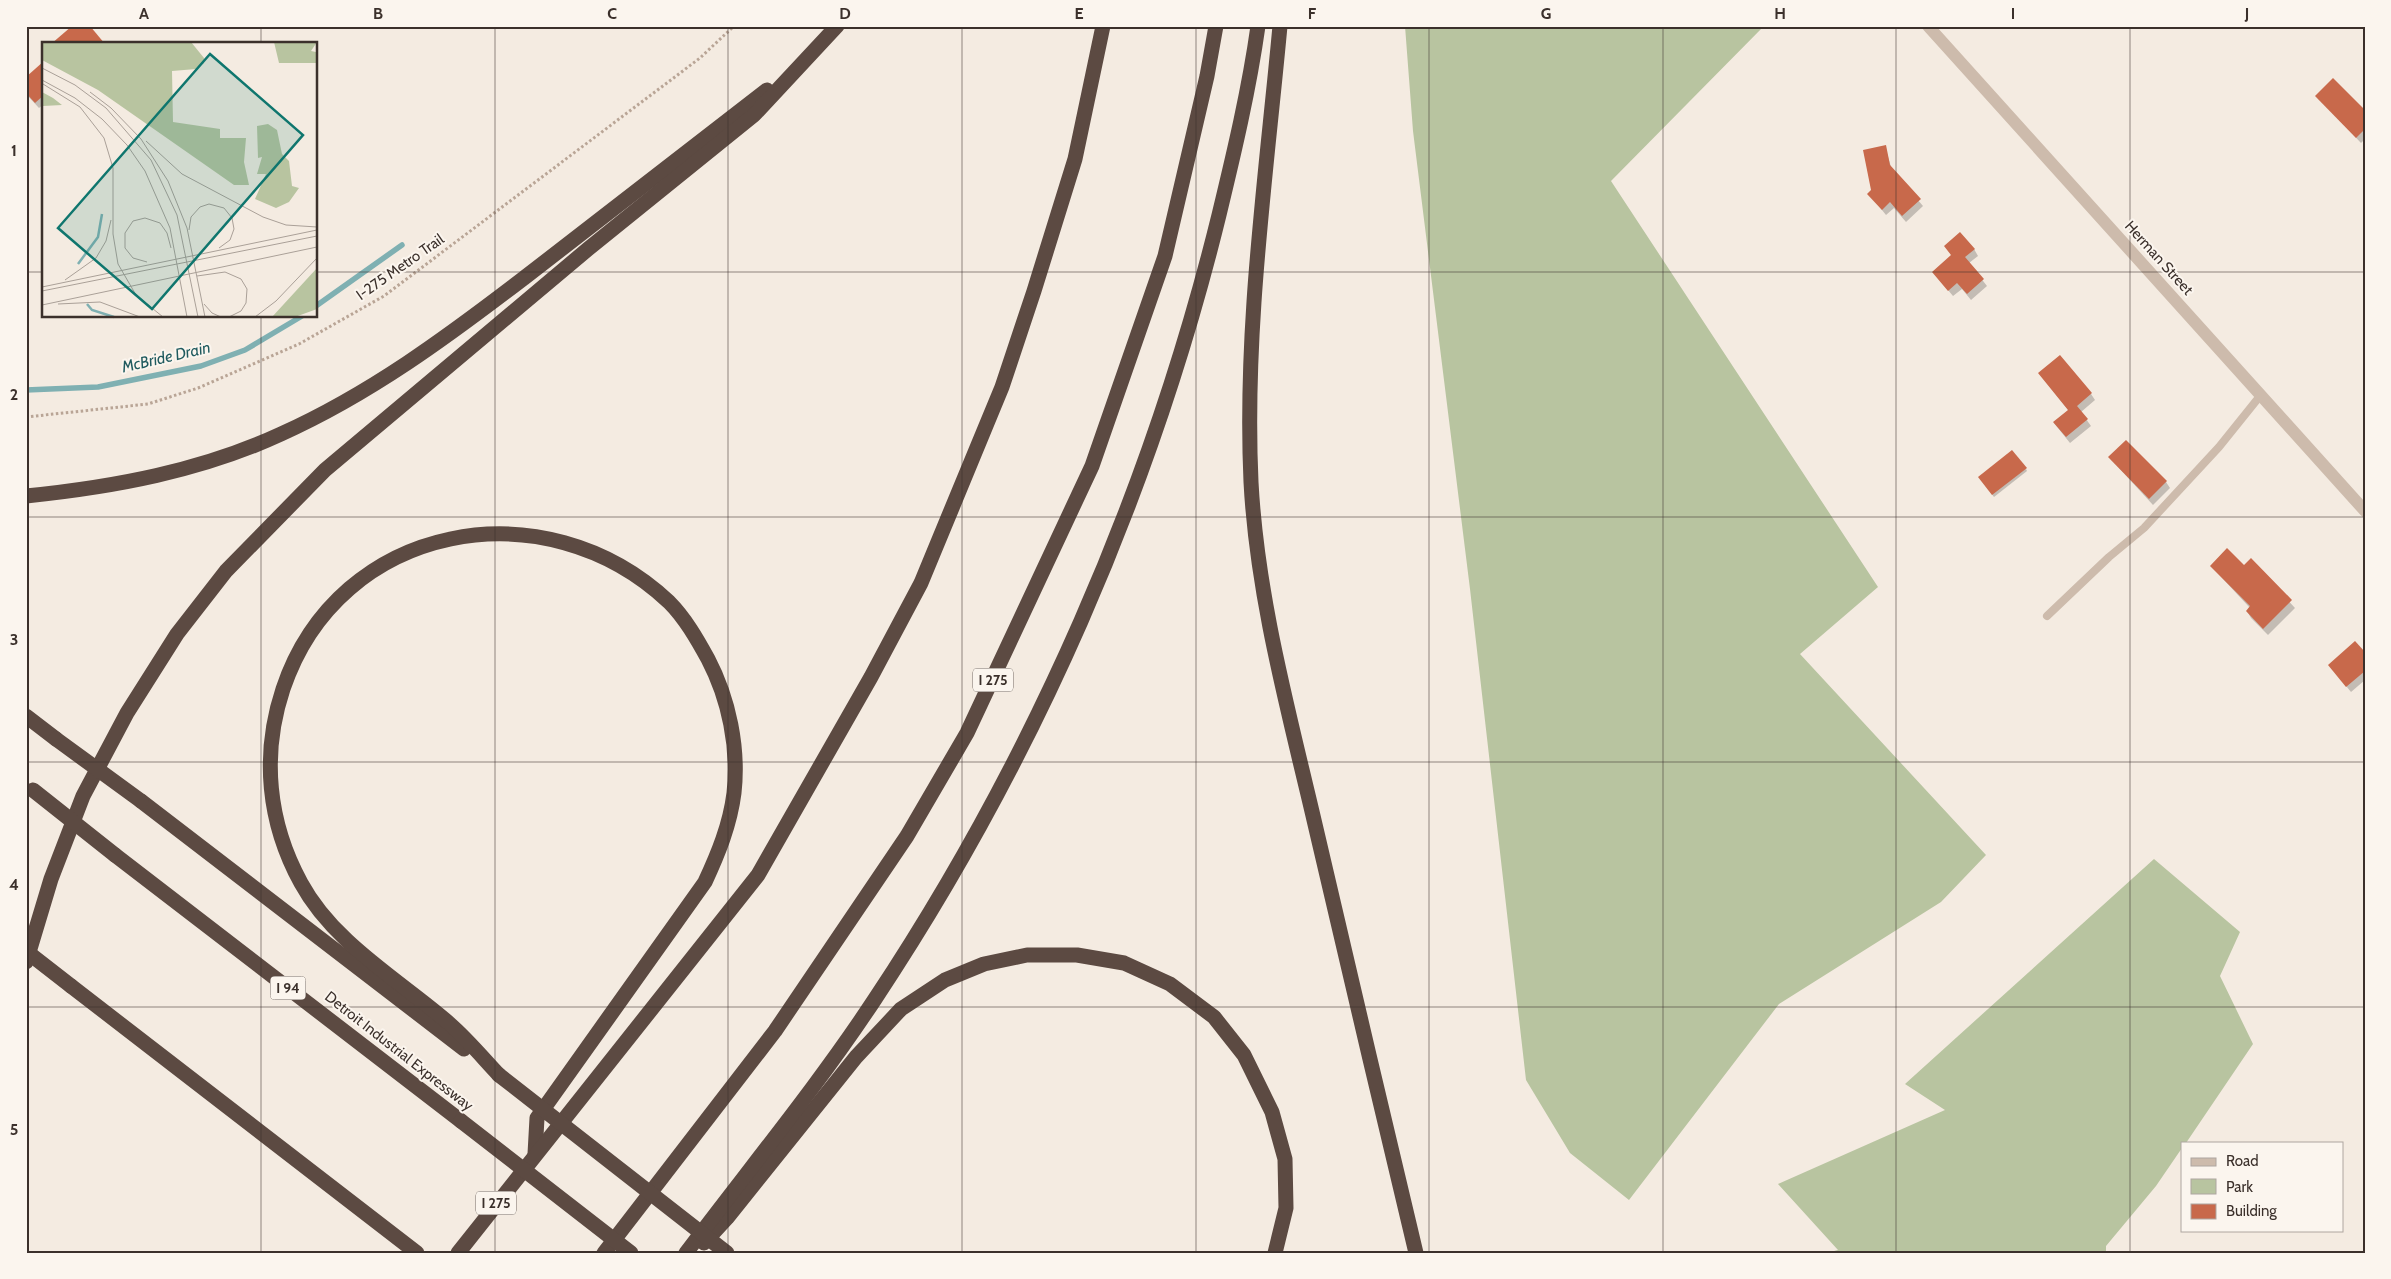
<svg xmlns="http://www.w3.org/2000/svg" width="2391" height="1279" viewBox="0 0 2391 1279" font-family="Cabin,sans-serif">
<rect width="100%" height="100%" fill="#f4ebe1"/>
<!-- green -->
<g fill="#b8c4a0">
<polygon points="1405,26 1764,26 1611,181 1878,587 1800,654 1986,855 1941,902 1779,1004 1629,1200 1570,1153 1526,1080 1470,589 1413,131"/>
<polygon points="2154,859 2240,932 2220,976 2253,1044 2186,1143 2182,1143 2182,1148 2156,1186 2106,1246 2106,1253 1826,1253 1838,1250 1778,1184 1945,1110 1905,1084"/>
</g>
<!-- shadow -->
<g fill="#0003">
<polygon points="44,63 44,104 39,108 26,94 26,78"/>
<polygon points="2317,96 2365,112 2365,139 2361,143"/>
<polygon points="1885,147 1892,170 1923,206 1906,222 1894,208 1886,215 1869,194 1873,191"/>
<polygon points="1945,246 1974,249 1978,256 1969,263 1987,286 1971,300 1962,289 1953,296 1933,272 1952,256"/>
<polygon points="2040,374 2091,394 2095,400 2081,412 2091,426 2070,443 2054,423 2069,411"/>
<polygon points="2109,457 2166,482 2170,488 2153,505"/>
<polygon points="2026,469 2027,471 1994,497 1981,480"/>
<polygon points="2251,560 2295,608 2268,635 2251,618 2247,611 2250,608 2211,566 2244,567"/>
<polygon points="2365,654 2365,680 2351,692 2329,665"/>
</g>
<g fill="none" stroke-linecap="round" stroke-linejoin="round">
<!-- stream -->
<g stroke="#7fb0b2" stroke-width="5.5">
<polyline points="316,306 402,245"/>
<polyline points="26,390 98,387 201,366 245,350 302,316"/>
</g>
</g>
<!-- building -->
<g fill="#c8694b">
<polygon points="72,26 90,26 105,44 51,44"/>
<polygon points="44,61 44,95 35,103 26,93 26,77"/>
<polygon points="2333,78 2365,110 2365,129 2356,138 2315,96"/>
<polygon points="1886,145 1890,165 1921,199 1902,216 1890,202 1882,210 1867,194 1871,190 1863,150"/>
<polygon points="1960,232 1975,249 1965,257 1984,279 1967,294 1957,283 1948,291 1932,272 1951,255 1944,246"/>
<polygon points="2060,355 2092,393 2077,406 2088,419 2066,437 2053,422 2068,410 2038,373"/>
<polygon points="2126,440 2167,481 2149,499 2108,457"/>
<polygon points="2012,450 2027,468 1992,495 1978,477"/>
<polygon points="2227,548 2244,565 2251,558 2292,600 2263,629 2246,611 2250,606 2210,566"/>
<polygon points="2355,641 2365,652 2365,671 2346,687 2328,665"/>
</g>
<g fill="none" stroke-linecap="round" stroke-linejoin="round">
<!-- path -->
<polyline stroke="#b9a596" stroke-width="3" stroke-dasharray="2.5 2.5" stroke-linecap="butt" points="26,417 148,404 198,388 299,344 384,296 700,58 734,26"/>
<!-- lane -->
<polyline stroke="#cdbbac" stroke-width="8" points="2047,616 2109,557 2144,528 2219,447 2260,396"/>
<!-- street -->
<polyline stroke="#cdbbac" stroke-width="12" points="1928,26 2365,511"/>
<!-- highway -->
<g stroke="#5c4a42" stroke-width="15">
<path d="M1280,26C1266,177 1244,330 1251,482C1257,596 1288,709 1314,820C1347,964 1382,1109 1416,1253"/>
<path d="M26,496C114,487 201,471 281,434C370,394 447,337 524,278C605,215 686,152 767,90"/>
<polyline points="26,716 56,739"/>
<polyline points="141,801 464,1049"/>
<polyline points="115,855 461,1121"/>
<polyline points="26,962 51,879 83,796 127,713 177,634 226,571 325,470 588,249 754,115 837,26"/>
<polyline points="71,986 417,1253"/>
<path d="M499,1075C483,1058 468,1040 451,1025C401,981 334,944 301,883C268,823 261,755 283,689C339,522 545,485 669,602C685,618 697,639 708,659C729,699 739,748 734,793C730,825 718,854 705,882L537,1118L535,1154"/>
<polyline points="704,1243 727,1218 856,1057 901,1009 945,980 984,964 1027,955 1077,955 1124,963 1170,984 1214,1017 1244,1055 1272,1112 1285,1159 1286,1208 1275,1253"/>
<polyline points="458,1253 758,875 871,677 921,583 1002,387 1034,291 1075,159 1103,26"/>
<polyline points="604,1253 775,1031 907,836 967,733 1092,466 1165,256 1207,76 1216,26"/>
<path d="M686,1253C749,1169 817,1087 875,999C1033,761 1151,492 1219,215C1234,153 1249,90 1258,26"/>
</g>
<!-- highway-bridge -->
<g stroke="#5c4a42" stroke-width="15">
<polyline points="56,739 141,801"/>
<polyline points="33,790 115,855"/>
<polyline points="26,951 71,986"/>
<polyline points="499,1075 727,1253"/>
<polyline points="461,1121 631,1253"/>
</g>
</g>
<!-- grid -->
<path fill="none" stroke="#3b302b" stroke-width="1" stroke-opacity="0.55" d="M261,26V44M495,26V1253M728,26V1253M962,26V1253M1196,26V1253M1429,26V1253M1663,26V1253M1896,26V1253M2130,26V1253M26,272H44M316,272H2365M261,316V1253M26,517H2365M26,762H2365M26,1007H2365"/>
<g text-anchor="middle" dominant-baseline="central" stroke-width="4" stroke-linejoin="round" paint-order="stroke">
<!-- shield labels -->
<g fill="#fbf5ee" stroke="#756b66" stroke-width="1">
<rect x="973" y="668.5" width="40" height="23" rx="4"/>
<rect x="270.5" y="976.5" width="35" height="23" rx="4"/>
<rect x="476" y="1191.5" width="40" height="23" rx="4"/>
</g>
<g font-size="14" font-weight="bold" fill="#3b302b">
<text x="993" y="680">I 275</text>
<text x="288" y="988">I 94</text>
<text x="496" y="1203">I 275</text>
</g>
<!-- street labels -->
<g font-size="15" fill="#3b302b" stroke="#fbf5ee">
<text transform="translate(2159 258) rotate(48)">Herman Street</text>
<text transform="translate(400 267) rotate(-35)">I-275 Metro Trail</text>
<text transform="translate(399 1051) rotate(38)">Detroit Industrial Expressway</text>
</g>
<!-- water labels -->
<g font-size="16" font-style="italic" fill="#1f5a5e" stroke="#fbf5ee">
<text transform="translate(166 357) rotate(-13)">McBride Drain</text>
</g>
</g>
<!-- overview -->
<g transform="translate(42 42)">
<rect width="275" height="275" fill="#f4ebe1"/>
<path d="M0,0H149L162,16V21L154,27L130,29L131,80L178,87V96H204L202,120L207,143H192L56,48L0,18ZM232,0H275L269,9L274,10L275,21H237ZM0,50L11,56L20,63L1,64ZM226,82L235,88L240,112L247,119L250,144L257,146L247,160L234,166L213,157L224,132H215L220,115L216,116L215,84ZM275,226V267L253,275H230Z" fill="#b8c4a0"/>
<path fill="none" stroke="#7fb0b2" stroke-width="2.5" d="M36,222L56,195L60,172M45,262L50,268L72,275"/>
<path fill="none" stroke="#aaa098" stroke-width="1" d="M0,26L33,43L64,66L109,118L135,173L156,275M0,38L33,56L60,77L85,103L103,129L128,186L145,275M1,42L38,65L62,96L71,126V192L76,222L94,253L121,275M48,50L69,66L99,97L126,139L145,186L163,275M104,99L140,132L221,175L244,183L275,185M147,188L149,175L158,165L167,162L182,166L190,176L192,187L188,198L177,206M105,220L91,216L83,206V191L91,179L103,176L118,181L125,191L129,206M155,234L183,230L199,237L205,247L204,261L199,269L187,275M23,238L54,216L64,199L69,178M0,245L275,188M0,249L275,194M16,262L58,260L98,275M162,262L170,271L179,275M0,263L275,205M213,275L234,259L275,216"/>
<path fill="#0f766e" fill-opacity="0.15" stroke="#0f766e" stroke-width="2.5" d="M168,12L261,93L110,267L16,186Z"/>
<rect width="275" height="275" fill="none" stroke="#3b302b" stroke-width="2.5"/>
</g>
<!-- border -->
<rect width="2391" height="1279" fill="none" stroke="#fbf5ee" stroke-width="55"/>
<!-- legend -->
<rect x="2181" y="1142" width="162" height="90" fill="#fbf5ee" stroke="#aea6a0"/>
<rect x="2191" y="1158" width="25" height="8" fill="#cdbbac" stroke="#aea6a0"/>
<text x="2226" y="1166" font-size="15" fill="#3b302b">Road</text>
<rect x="2191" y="1179" width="25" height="15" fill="#b8c4a0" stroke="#aea6a0"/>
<text x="2226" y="1192" font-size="15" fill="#3b302b">Park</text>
<rect x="2191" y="1204" width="25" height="15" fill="#c8694b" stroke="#aea6a0"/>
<text x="2226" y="1216" font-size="15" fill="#3b302b">Building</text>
<rect x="28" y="28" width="2336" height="1224" fill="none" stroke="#3b302b" stroke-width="2"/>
<g font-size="16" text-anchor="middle" font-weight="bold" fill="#3b302b">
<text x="144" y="19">A</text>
<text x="378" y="19">B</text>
<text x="612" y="19">C</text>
<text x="845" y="19">D</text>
<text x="1079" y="19">E</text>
<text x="1312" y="19">F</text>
<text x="1546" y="19">G</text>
<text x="1780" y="19">H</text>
<text x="2013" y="19">I</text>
<text x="2247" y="19">J</text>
<text x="14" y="156">1</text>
<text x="14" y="400">2</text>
<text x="14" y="645">3</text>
<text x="14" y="890">4</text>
<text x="14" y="1135">5</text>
</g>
</svg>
